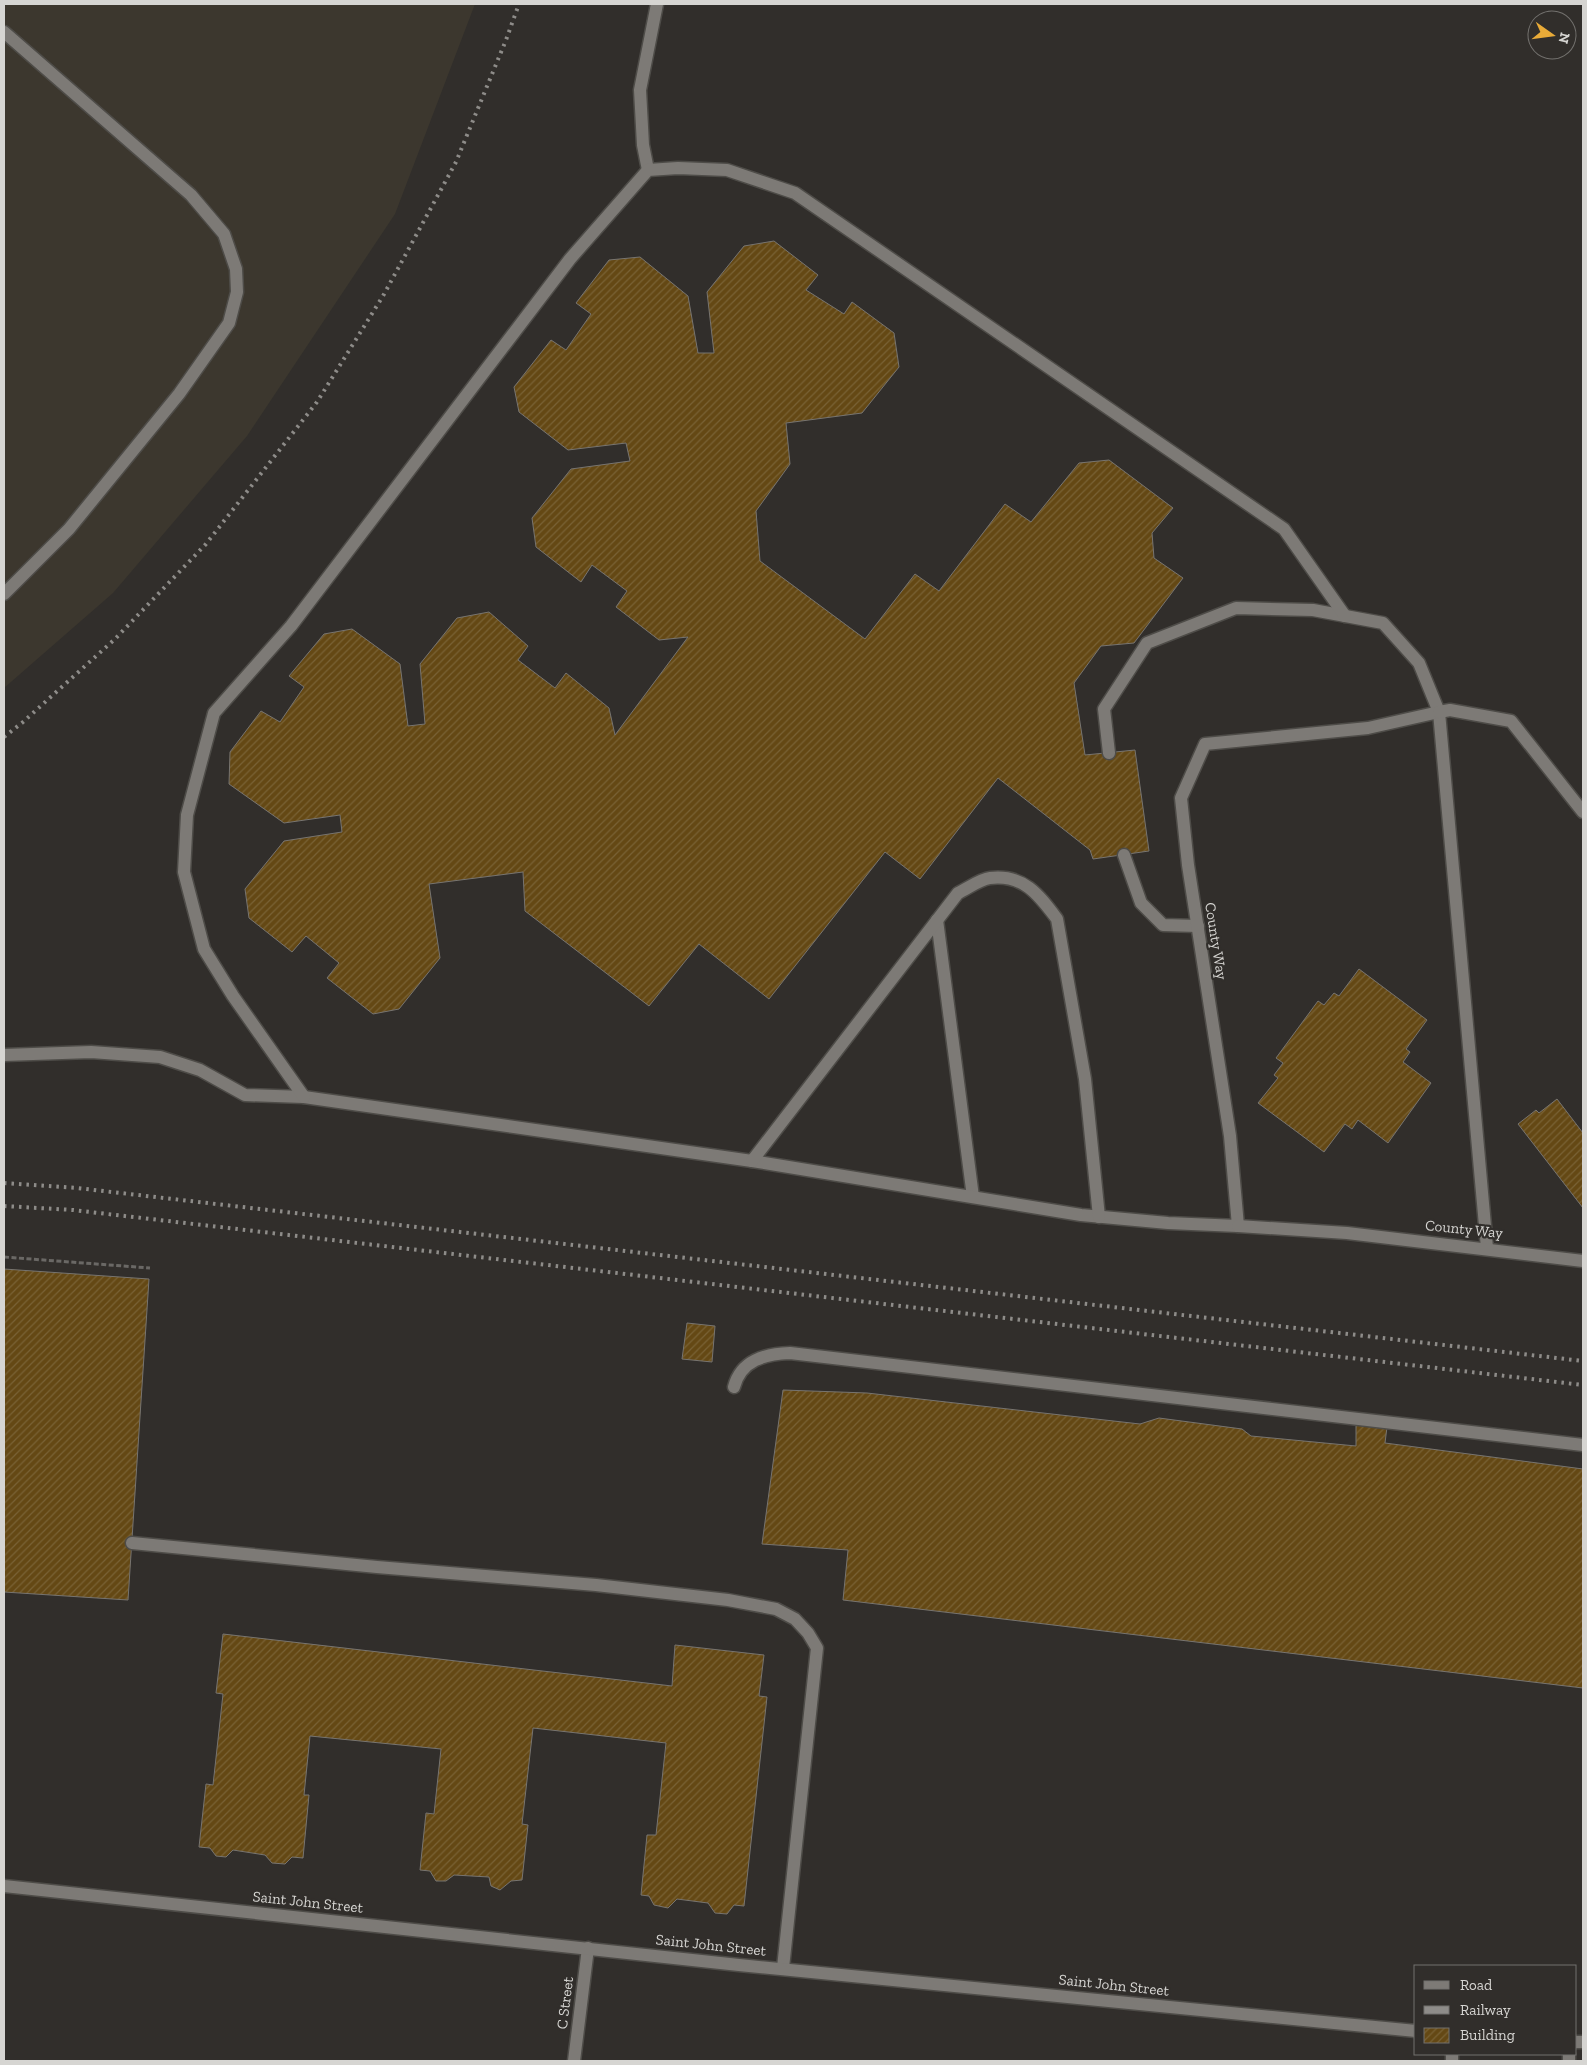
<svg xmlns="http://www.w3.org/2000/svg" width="1587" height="2065" viewBox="0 0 1587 2065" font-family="'Zilla Slab',serif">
<defs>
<pattern id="building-hatch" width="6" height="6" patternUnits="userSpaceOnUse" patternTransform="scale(1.25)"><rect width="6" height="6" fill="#644814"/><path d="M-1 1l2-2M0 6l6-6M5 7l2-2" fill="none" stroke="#796235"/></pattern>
</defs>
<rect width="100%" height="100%" fill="#312e2b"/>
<!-- built -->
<polygon fill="#3c372e" points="4,4 475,4 395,214 247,436 113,593 4,688"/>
<!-- building -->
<g fill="url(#building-hatch)" stroke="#777470">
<polygon points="774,241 818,275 806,290 844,314 852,302 894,333 899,367 862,413 786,423 790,464 756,511 760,561 865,639 915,574 939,591 1005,504 1031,522 1079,463 1109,460 1173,508 1152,533 1154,558 1183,578 1134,643 1101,646 1074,683 1085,755 1135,750 1149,851 1093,859 1090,850 998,778 920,879 885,852 769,999 699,944 649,1006 525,911 523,872 429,884 440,958 399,1009 373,1014 327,978 339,963 306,936 292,952 249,918 245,889 284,841 342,832 340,815 284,823 229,784 230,752 261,711 280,722 304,687 289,676 324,634 352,629 400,664 408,726 425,724 420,664 457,618 489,612 528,646 518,660 555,688 566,673 609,708 615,735 688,637 659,640 616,607 627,591 592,565 581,582 536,547 532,518 571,469 630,461 626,443 568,450 519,412 514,387 551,340 566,350 591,314 576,303 609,260 640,257 688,296 698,353 714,353 707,292 744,246"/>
<polygon points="1359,969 1427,1020 1406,1049 1410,1052 1403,1062 1431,1083 1388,1143 1358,1120 1352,1129 1345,1124 1324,1152 1258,1103 1278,1078 1274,1075 1283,1063 1276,1058 1318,1001 1324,1005 1334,993 1339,996"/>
<polygon points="1557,1099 1583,1133 1583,1208 1518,1124 1536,1110 1539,1113"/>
<polygon points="4,1269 149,1279 128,1600 4,1592"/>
<polygon points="687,1323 715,1326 712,1362 682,1359"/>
<polygon points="783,1390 867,1393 1140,1424 1159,1418 1242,1429 1251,1436 1356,1446 1356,1425 1387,1427 1385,1443 1583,1469 1583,1688 843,1600 848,1550 762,1544"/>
<polygon points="223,1634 672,1686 675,1645 764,1655 759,1696 767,1697 744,1906 734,1905 727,1914 715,1913 708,1903 677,1899 668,1908 654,1905 649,1896 641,1895 647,1835 656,1835 666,1743 533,1728 522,1824 528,1825 522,1880 511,1881 500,1890 491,1886 489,1877 454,1875 446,1881 436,1881 430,1871 420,1870 426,1813 434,1814 441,1749 310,1736 304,1795 309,1795 303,1858 292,1857 285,1864 272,1863 265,1855 233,1850 226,1857 216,1856 210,1848 199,1847 206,1784 213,1785 223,1694 216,1693"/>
</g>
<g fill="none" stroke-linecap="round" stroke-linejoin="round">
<defs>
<g id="lane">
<polyline points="4,32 191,195 224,234 236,269 237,292 229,323 179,394 69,529 4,594"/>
<polyline points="648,170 643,145 640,90 657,4"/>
<polyline points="1109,753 1104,709 1147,643 1236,608 1313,610 1383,623 1419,663 1439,712 1487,1248"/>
<polyline points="1124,855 1141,903 1163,925 1198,926"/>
<polyline points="937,920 973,1197"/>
<polyline points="4,1055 91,1052 160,1057 200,1070 245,1095 304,1097 752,1161 1081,1215 1168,1223 1238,1226 1230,1136 1188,865 1181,798 1205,744 1368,728 1439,712"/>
<polyline points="304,1097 233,996 204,949 184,872 187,815 214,713 291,626 570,259 648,170 678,168 727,170 795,193 1284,529 1345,616"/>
<path d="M752,1161L958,893C967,889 980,879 990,878C1024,874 1039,895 1057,919L1085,1079L1099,1217"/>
<path d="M734,1387C741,1360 765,1354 790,1353L1583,1445"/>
<polyline points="132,1543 377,1567 596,1585 728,1600 776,1609 795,1619 808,1633 817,1648 783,1968"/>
<polyline points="1569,2054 1569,2061"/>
</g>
<g id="street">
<polyline points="1439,712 1450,710 1511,721 1583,812"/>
<polyline points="1238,1226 1347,1233 1583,1261"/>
<polyline points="1452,2054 1452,2061"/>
<polyline points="574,2061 588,1948"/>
</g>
<g id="secondary">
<polyline points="4,1886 739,1965 1416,2031"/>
<polyline points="1576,2042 1583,2042"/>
</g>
</defs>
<!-- lane casing -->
<use href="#lane" stroke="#4e4c48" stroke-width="15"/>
<!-- street casing -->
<use href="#street" stroke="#4e4c48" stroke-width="15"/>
<!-- secondary casing -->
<use href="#secondary" stroke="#4e4c48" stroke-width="15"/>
<!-- path -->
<polyline stroke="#6a6865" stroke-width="3" stroke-dasharray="5 2.5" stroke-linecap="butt" points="4,1257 150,1268"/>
<!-- lane -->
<use href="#lane" stroke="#7d7a76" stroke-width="12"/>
<!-- street -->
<use href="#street" stroke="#7d7a76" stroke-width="12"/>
<!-- secondary -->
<use href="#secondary" stroke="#7d7a76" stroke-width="12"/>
<!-- rail -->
<g stroke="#8e8c89" stroke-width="4" stroke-dasharray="2.5 5" stroke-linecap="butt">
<polyline points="4,737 23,722 115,639 206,544 317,402 383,296 456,162 506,40 519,4"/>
<polyline points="4,1183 77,1188 1583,1361"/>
<polyline points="4,1206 73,1210 1583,1385"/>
</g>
</g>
<g text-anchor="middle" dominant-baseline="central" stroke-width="4.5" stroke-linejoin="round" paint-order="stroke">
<!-- street labels -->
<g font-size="15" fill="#d6d5d2" stroke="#312e2b">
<text transform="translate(1216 941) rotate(81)">County Way</text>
<text transform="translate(1464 1229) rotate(6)">County Way</text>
<text transform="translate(308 1902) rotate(6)">Saint John Street</text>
<text transform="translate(711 1945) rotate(6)">Saint John Street</text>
<text transform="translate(1114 1985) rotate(6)">Saint John Street</text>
<text transform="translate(565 2003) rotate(-83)">C Street</text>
</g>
</g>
<!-- border -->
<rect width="1587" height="2065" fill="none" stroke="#d6d5d2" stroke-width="10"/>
<!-- legend -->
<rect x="1414" y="1965" width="162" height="90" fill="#312e2b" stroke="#73716e"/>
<rect x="1424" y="1981" width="25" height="8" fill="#7d7a76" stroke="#73716e"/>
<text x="1460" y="1990" font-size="15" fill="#d6d5d2">Road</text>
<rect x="1424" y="2006" width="25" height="8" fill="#8e8c89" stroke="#73716e"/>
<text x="1460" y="2015" font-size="15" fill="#d6d5d2">Railway</text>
<rect x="1424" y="2028" width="25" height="15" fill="url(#building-hatch)" stroke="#73716e"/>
<text x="1460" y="2040" font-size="15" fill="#d6d5d2">Building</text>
<!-- north arrow -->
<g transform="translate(1552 35) rotate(104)"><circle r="24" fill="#312e2b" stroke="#73716e"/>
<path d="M0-4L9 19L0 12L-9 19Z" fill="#e9ab38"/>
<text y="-8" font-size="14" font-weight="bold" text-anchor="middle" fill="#d6d5d2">N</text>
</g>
</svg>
